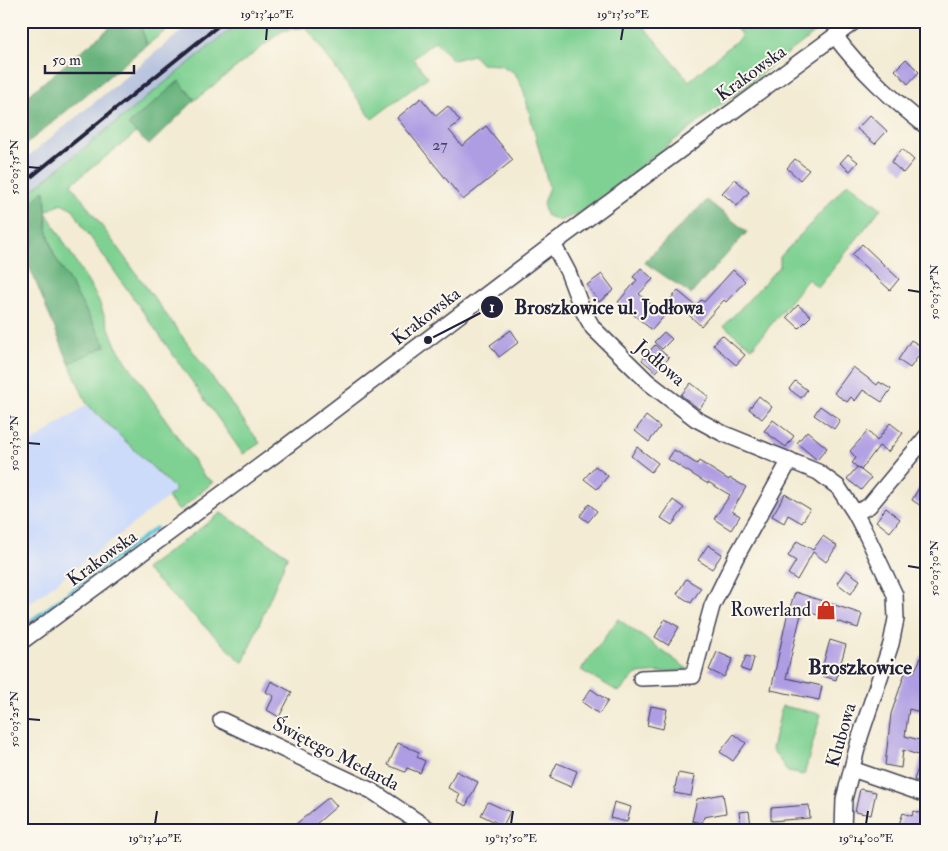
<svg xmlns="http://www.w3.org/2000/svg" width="948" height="851" viewBox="0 0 948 851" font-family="'IM FELL Double Pica',serif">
<rect width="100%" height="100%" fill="#fbf7ec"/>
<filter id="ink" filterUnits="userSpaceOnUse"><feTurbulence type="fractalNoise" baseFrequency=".02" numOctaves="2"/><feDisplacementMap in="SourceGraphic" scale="10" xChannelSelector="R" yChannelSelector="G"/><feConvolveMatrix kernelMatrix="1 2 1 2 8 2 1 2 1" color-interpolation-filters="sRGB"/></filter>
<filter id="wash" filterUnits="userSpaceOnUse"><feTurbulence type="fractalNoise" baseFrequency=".0096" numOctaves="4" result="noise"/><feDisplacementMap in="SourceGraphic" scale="20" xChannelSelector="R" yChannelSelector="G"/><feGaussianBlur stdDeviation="1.12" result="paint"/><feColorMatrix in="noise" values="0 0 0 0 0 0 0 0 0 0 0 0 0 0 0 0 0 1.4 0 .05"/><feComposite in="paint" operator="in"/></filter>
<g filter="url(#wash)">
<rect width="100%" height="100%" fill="#f3ebd3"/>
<!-- built -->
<polygon fill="#cddbfa" points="87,404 176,491 21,610 21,450"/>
<!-- industrial -->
<polygon fill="#b9c5de" points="194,21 241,21 21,199 21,162"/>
<!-- green -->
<g fill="#7fd193" stroke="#507a67">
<polygon points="139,21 178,21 147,45"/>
<polygon points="241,21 639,21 689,81 742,36 731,21 830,21 580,213 559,221 546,215 543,203 549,187 523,89 515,73 500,65 481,64 473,55 453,60 435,41 413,59 428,77 372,119 306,27 282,31 195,100 179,81 128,125 136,133 71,184 260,443 243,454 84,228 73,209 61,203 46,212 98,299 116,346 204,476 213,482 179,511 167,497 176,490 87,404 69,363 106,346 54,255 47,229 45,190 21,212 21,199"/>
<polygon points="848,183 881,208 818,288 808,279 752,348 724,326 780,266 780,257"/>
<polygon points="221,513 288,555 243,663 145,569"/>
<polygon points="618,619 689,670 636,674 619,692 581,670"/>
<polygon points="782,706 821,714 804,775 788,772 772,749"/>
</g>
<!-- forest -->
<g fill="#67b37d" stroke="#446a5c">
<polygon points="118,21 139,21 147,45 21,148 21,101"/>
<polygon points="179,81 195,100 149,145 128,125"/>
<polygon points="45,190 47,229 54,255 106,346 69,363 21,246 21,212"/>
<polygon points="707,200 747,232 691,294 644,262"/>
</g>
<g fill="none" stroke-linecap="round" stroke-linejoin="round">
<!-- stream -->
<polyline stroke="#5fc5dd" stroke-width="4" points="21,628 156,528"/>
</g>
<g id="blocks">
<!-- building -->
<g fill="#af9de3">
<polygon points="906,59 919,72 908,84 895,70"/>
<polygon points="421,98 436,116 448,106 460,121 449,130 462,146 486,126 513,160 463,200 397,118"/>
<polygon points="870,115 887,131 875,144 857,129"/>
<polygon points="902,149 914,160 903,173 891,162"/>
<polygon points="848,154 858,162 850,171 840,163"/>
<polygon points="795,159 809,170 800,180 787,168"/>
<polygon points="735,179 749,192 737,206 722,193"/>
<polygon points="862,244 899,279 890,290 852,255"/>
<polygon points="641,268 653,279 639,294 664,316 652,330 618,302 637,280 633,277"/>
<polygon points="733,270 745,281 726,302 724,300 701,326 679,306 674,311 666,304 678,291 696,306 701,300 704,302"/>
<polygon points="602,274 614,290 599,302 587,285"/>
<polygon points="798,305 811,316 799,328 787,317"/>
<polygon points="511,330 519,342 499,357 490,345"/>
<polygon points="664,332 672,339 662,349 654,342"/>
<polygon points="722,335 745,355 736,365 713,345"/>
<polygon points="911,340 924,348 910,368 898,360"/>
<polygon points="655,345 669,358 656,372 642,360"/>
<polygon points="853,367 877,385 879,382 891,389 882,402 863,390 855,401 851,397 847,402 834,393"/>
<polygon points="795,381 807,390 801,398 789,389"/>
<polygon points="691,383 709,397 699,409 681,395"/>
<polygon points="759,396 772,407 762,419 749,409"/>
<polygon points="820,406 840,420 834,429 814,415"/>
<polygon points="646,416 660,427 649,442 635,431"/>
<polygon points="773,420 794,436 786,447 764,431"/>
<polygon points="890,423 903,433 888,452 879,446 861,470 852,463 856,458 850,451 868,431 877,441"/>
<polygon points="807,431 827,448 817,460 797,443"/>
<polygon points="637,447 658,463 651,472 631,456"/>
<polygon points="674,450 697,464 699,461 729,480 730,478 746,487 732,511 740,516 731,530 714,519 730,495 708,482 708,484 668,459"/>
<polygon points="595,466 608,476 597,489 584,479"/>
<polygon points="857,467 871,478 861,490 847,479"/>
<polygon points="920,486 927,491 927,510 912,500"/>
<polygon points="785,494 810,509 802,523 788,515 784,523 772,516"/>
<polygon points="673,500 684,508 672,525 661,518"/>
<polygon points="589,504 597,511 588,522 580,516"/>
<polygon points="886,508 900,519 890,532 876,521"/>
<polygon points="823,536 837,546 826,562 813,552 797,580 788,574 796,561 788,556 797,541 813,550"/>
<polygon points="708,545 722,554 712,569 698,560"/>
<polygon points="846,570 860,580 851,594 837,583"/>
<polygon points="686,579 701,588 691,603 677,594"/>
<polygon points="795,592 862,614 858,628 802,610 786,678 822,686 819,700 771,690 787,616"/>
<polygon points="665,619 679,627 668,645 655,637"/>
<polygon points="830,640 846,645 836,680 820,675"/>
<polygon points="927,646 927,714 909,709 905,736 926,742 921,756 903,750 901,768 885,765 891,714 906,670 914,672"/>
<polygon points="717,652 733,659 724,677 709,670"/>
<polygon points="746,656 754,658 750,672 741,669"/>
<polygon points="271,681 292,692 279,717 267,710 274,696 266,692"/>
<polygon points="591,689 608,701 599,714 582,702"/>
<polygon points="651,706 667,709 663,729 647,725"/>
<polygon points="734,734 746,743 733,761 720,752"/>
<polygon points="398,743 419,752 417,757 425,761 420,773 407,768 405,772 388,765"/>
<polygon points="925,747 927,747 927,780 925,784 914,780"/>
<polygon points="557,763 577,771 571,787 550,778"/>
<polygon points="456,771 478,782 466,806 457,801 460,794 448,788"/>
<polygon points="678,773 695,776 691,796 674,793"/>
<polygon points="860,789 876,792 871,815 855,812"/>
<polygon points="723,794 726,813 704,817 702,823 692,821 697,799"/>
<polygon points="329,797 337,806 309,830 289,830"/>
<polygon points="488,802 510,812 503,826 481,815"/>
<polygon points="614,802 631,807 627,822 610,818"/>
<polygon points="809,805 810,818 771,821 771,808"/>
<polygon points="749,811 751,826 741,828 739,812"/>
<polygon points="914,811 926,815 922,830 897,830 903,813 912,816"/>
</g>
</g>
</g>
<g filter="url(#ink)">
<use href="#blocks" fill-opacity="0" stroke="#414052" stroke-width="1"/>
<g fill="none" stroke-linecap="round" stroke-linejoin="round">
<defs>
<g id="minor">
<path d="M835,36C862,72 892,99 927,127"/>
<polyline points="553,244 568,272 582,309 593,328 648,382 696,419 722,433 818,472 838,487 855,513 867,536 895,595 896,619 891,644 860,737 844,799 843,830"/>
<polyline points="855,513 869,506 927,436"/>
<polyline points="21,642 276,454 553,244 855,21"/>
<polyline points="641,678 693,676 712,606 736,557 790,460"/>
<polyline points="221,720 372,791 430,830"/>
<polyline points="852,769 927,795"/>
</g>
</defs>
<!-- minor casing -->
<use href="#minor" stroke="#414052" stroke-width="18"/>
<!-- minor -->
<use href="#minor" stroke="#fff" stroke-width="15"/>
<!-- rail -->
<polyline stroke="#22223b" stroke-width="4" points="21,185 224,21"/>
</g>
</g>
<!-- ticks -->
<path fill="none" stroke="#22223b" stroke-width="2" d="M266,40L267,28M621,40L623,28M28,167L40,168M908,290L920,292M28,443L40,444M908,566L920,568M28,719L40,720M155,824L157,811M511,824L513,811M866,824L868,811"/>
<!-- icons -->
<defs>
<symbol id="shop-bare" viewBox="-9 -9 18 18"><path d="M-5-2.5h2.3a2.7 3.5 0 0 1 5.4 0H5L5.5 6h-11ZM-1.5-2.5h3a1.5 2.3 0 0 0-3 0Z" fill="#c8321e" stroke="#fbf7ec" stroke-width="2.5" paint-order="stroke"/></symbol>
</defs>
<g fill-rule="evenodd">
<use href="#shop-bare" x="812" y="596" width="28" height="28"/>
</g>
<g text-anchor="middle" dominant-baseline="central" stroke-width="4" stroke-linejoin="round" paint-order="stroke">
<!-- number labels -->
<g font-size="16" fill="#454165">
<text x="440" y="145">27</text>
</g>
<!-- street labels -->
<g font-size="19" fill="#22223b" stroke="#fbf7ec">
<text transform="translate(751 73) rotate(-36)">Krakowska</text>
<text transform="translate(426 316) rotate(-38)">Krakowska</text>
<text transform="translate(660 363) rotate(41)">Jodłowa</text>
<text transform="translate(102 558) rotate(-36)">Krakowska</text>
<text transform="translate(841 735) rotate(-74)">Klubowa</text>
<text transform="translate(336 754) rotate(27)">Świętego Medarda</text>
</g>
<!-- poi labels -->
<g font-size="19" fill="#22223b" stroke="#fbf7ec" text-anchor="end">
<text x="811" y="610">Rowerland</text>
</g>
<!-- quarter labels -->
<g font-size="21" font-weight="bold" fill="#22223b" stroke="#fbf7ec">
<text x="860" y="667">Broszkowice</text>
</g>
</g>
<!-- callouts -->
<path fill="none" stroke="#22223b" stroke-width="2" d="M428 340L492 307"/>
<g fill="#22223b" stroke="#fbf7ec" stroke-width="2">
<circle cx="428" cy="340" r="5"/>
<circle cx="492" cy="307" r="12"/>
</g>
<g font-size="15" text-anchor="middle" font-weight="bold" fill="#fff">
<text x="492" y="312">1</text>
</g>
<g font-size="20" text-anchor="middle" font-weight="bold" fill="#22223b" stroke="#fbf7ec" stroke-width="4" stroke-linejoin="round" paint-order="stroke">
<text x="609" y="314">Broszkowice ul. Jodłowa</text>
</g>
<!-- margin -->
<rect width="948" height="851" fill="none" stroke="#fbf7ec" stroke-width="55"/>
<!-- scale -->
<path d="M45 65v8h89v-8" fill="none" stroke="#22223b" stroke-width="2.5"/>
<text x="52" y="65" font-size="15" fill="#22223b" stroke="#fbf7ec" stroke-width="4" paint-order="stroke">50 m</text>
<rect x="28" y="28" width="892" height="796" fill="none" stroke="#22223b" stroke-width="2"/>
<g font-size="12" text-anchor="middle" fill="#22223b">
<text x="267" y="18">19°13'40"E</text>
<text x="623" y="18">19°13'50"E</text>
<text transform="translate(14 167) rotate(-90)" y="4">50°03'35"N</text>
<text transform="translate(934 292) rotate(-90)" y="4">50°03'35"N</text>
<text transform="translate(14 443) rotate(-90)" y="4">50°03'30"N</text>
<text transform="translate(934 568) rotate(-90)" y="4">50°03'30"N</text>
<text transform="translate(14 719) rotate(-90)" y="4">50°03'25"N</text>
<text x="155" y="842">19°13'40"E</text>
<text x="511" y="842">19°13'50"E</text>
<text x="866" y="842">19°14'00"E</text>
</g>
</svg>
